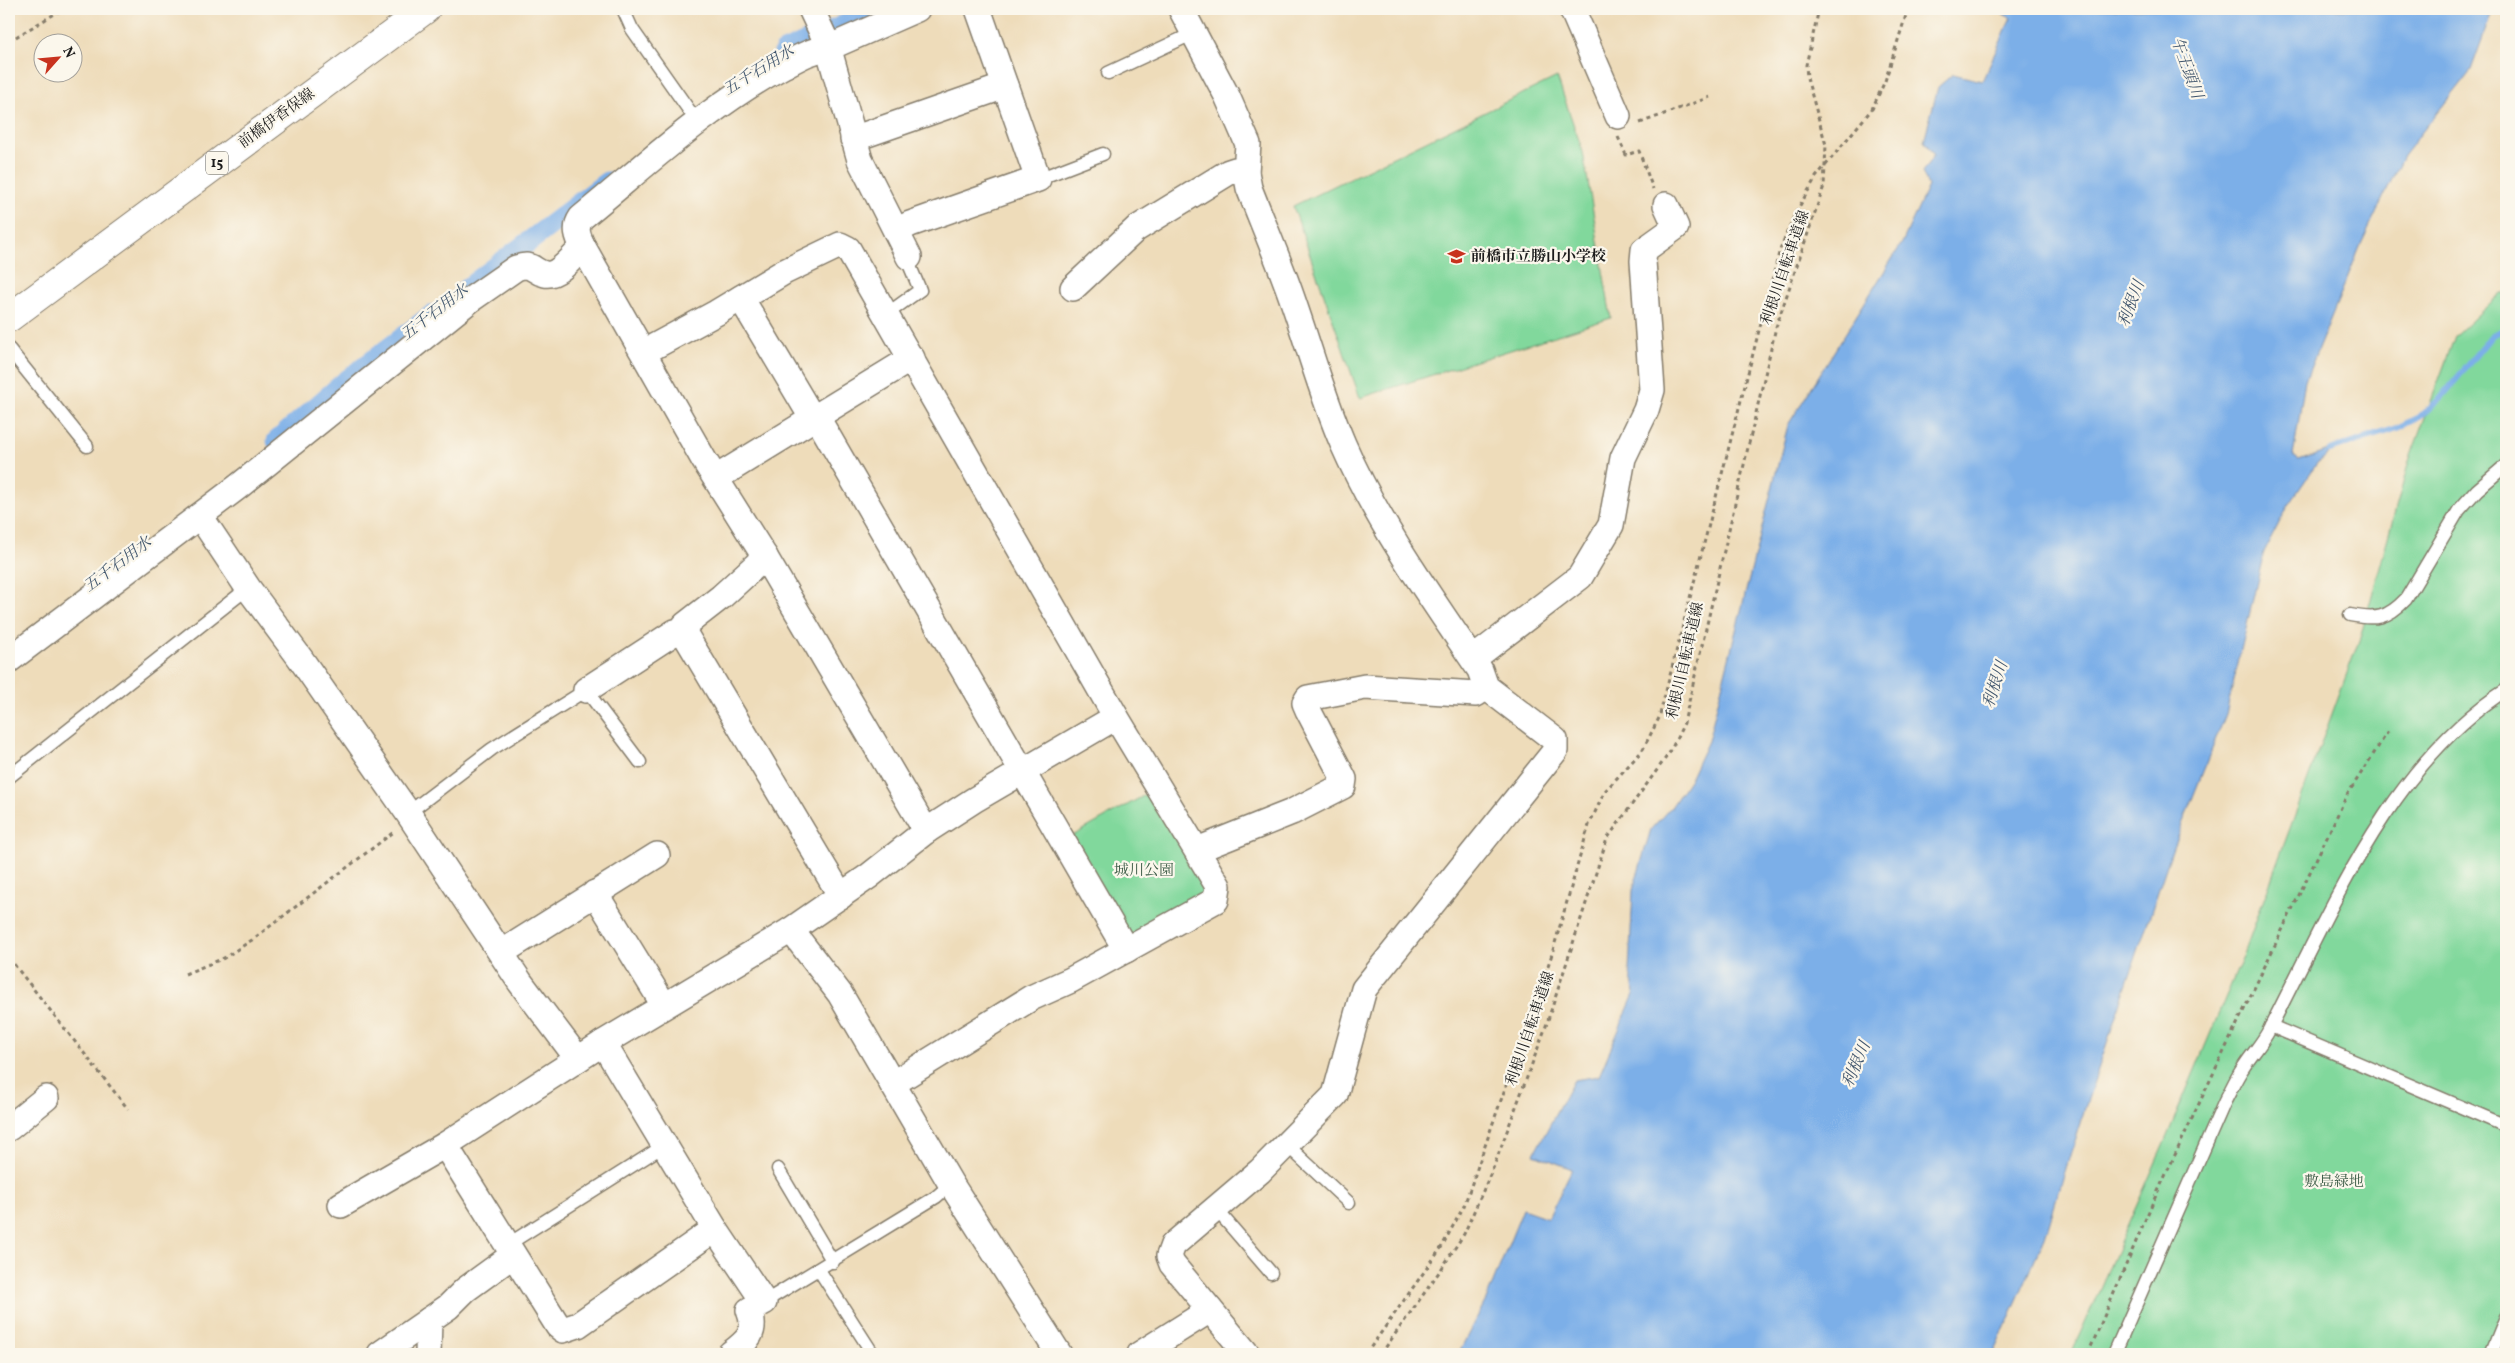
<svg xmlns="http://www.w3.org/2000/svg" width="2515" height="1363" viewBox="0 0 2515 1363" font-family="Vollkorn,'Noto Serif JP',serif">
<rect width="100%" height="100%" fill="#fbf7ec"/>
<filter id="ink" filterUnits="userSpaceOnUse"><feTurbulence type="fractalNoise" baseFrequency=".02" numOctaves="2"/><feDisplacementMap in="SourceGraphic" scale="10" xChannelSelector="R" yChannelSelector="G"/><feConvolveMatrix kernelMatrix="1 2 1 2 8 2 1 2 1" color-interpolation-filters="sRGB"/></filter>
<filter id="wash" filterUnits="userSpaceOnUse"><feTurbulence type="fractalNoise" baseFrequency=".0096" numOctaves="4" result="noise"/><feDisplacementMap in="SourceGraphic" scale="20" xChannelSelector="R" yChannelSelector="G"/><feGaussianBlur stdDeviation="1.12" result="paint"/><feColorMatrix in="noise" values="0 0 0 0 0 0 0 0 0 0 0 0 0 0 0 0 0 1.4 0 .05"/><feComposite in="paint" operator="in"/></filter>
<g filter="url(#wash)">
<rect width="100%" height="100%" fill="#eedcba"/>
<!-- green -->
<g fill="#81d89c" stroke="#4e7a5c">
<polygon points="1557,77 1583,152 1611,318 1360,398 1293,206"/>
<polygon points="2500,294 2506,294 2506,1354 2071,1354 2162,1148 2243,956 2361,635 2409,461 2455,336"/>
<polygon points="1152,791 1208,883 1205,895 1135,936 1122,931 1069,838"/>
</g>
<!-- water -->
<polygon fill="#7cafe8" stroke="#4c6682" points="1993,9 2493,9 2471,70 2403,156 2362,242 2305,381 2293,456 2299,460 2336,447 2318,462 2289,504 2264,552 2226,714 2173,847 2078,1129 2045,1237 1993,1354 1458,1354 1486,1300 1523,1209 1548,1218 1572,1169 1534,1154 1574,1080 1599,1076 1635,992 1629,970 1633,890 1651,829 1672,806 1691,777 1708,741 1788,425 1902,243 1928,186 1922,172 1934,155 1924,141 1938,87 1953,74 1982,81 2011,18"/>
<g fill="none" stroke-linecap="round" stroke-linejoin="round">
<!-- stream -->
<polyline stroke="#7cafe8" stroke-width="6" points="2330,450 2397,428 2419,417 2441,398 2492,335 2506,329"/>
<!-- canal -->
<g stroke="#7cafe8" stroke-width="21">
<polyline points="784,52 880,9"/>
<polyline points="464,291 607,182"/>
<polyline points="277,441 346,381 432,315"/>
</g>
</g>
</g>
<g filter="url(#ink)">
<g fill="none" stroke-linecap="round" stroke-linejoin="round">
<defs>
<g id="service">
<polyline points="623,9 632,29 698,123"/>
<polyline points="1108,73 1194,33"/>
<polyline points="1038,179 1103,154"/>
<polyline points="887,314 920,290 909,264 909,257"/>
<polyline points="9,349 87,446"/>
<path d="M2350,615C2376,620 2387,619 2406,599L2459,510L2477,490L2506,465"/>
<polyline points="9,777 248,588"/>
<polyline points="408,813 492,749 586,690 640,762"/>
<polyline points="2271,1026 2506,1126"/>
<polyline points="1287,1145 1349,1203"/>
<polyline points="778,1169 833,1262"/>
<polyline points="1216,1209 1271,1273"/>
<polyline points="507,1245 665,1145"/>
<polyline points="819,1270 873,1354"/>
<polyline points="764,1302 936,1197 951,1184"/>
<path d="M2114,1354L2225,1101C2231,1090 2236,1078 2243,1068C2251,1055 2262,1044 2269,1030C2331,911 2389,765 2506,690"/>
<polyline points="2491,1354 2506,1317"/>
</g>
<g id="minor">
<polyline points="811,9 827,43 860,160 909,257"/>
<path d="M917,9L828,48C811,50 798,58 783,66C709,106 646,165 581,218C574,228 578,237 583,247L704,460L765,557L926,831"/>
<path d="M1181,9L1227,96L1248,144L1246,172L1249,188C1262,221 1276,254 1288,287C1307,339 1321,393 1343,444C1378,524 1431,598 1480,670L1486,687L1555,740V751L1364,989L1335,1095L1260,1171L1173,1245L1169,1256L1172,1264L1247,1354"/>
<polyline points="1572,9 1618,116"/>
<polyline points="853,139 1005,86"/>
<polyline points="896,231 910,224 1038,179 978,9"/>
<polyline points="1073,288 1136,229 1229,172 1235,170 1246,172"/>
<polyline points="741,298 807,409 822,426 1126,950"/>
<polyline points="644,352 716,313 784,272 840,245 848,249 1116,717 1218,886 1216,900 1071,980 1031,998 892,1084"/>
<polyline points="716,478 912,358"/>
<polyline points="200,516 248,588 300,658 408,813 520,982 578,1059"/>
<polyline points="765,557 721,597 685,625 683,631 841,896"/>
<polyline points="1473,659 1580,577 1611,525 1623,458 1646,410 1652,390 1643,261 1644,250 1676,227 1666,205"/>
<path d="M9,660L239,486L470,300L516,268C534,262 531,271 545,274C558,277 574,255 583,247"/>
<polyline points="586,690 675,632 683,631"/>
<polyline points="1197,850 1292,812 1343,786 1344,779 1308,710 1305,703 1308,698 1365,687 1476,694 1486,687"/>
<polyline points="595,893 664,1005"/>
<polyline points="791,930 840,994 951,1184 1059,1354"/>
<polyline points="501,953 657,855"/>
<path d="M603,1043L715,1229L764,1302L749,1310C758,1333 747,1341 730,1354"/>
<polyline points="9,1128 46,1098"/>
<polyline points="445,1145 558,1326 563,1330 578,1325 715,1229"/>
<polyline points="341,1205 445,1145 603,1043 791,930 869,876 926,831 974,800 1116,717"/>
<polyline points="380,1354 448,1307 465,1290 513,1255"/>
<polyline points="428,1354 429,1320"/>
<polyline points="1140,1354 1210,1310"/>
</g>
<polyline id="primary" points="9,318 426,9"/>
</defs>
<!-- service casing -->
<use href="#service" stroke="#857c6b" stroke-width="15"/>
<!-- minor casing -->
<use href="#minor" stroke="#857c6b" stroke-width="28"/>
<!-- primary casing -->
<use href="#primary" stroke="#857c6b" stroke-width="30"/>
<!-- path -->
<g stroke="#857c6b" stroke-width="3" stroke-dasharray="4 4" stroke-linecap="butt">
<polyline points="9,41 63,9"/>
<polyline points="1640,123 1710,97"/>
<polyline points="1618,137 1626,155 1639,151 1653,189"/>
<polyline points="9,958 128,1109"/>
<polyline points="185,974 224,958 252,940 395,831"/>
<polyline points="1366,1354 1441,1248 1464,1206 1551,957 1589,825 1605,791 1642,751 1659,718 1780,249 1794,216 1816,177 1872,109 1885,81 1908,9"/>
<polyline points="1381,1354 1442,1268 1464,1234 1494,1166 1545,1029 1607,839 1670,752 1684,723 1776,327 1824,186 1826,145 1807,78 1806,65 1819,9"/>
<polyline points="2088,1354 2152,1204 2204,1093 2347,795 2389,730"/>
</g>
<!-- service -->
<use href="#service" stroke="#fff" stroke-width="12"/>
<!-- minor -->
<use href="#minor" stroke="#fff" stroke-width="25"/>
<!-- primary -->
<use href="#primary" stroke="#fff" stroke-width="28"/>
</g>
</g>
<!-- icons -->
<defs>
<symbol id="school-bare" viewBox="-9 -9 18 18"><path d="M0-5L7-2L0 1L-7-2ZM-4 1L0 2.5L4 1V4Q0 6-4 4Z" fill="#c8321e" stroke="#fbf7ec" stroke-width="2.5" paint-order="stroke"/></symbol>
</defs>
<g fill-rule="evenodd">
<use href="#school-bare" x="1444" y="244" width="25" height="25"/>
</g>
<g text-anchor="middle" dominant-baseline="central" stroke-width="4.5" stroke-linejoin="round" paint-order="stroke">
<!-- shield labels -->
<rect fill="#fbf7ec" stroke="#5f5e5a" stroke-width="1" x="206" y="151.5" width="22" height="23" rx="4"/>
<g font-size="14" font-weight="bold" fill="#1c1c1c">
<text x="217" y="163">15</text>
</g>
<!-- street labels -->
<g font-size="15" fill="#1c1c1c" stroke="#fbf7ec">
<text transform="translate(277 119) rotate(-36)">前橋伊香保線</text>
<text transform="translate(1786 268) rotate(-71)">利根川自転車道線</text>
<text transform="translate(1686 661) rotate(-77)">利根川自転車道線</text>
<text transform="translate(1531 1029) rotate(-71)">利根川自転車道線</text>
</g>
<!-- poi labels -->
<g font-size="15" font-weight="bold" fill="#1c1c1c" stroke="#fbf7ec" text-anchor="start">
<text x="1471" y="257">前橋市立勝山小学校</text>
</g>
<!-- park labels -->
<g font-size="15" fill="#3f5e49" stroke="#fbf7ec">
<text x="1144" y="871">城川公園</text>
<text x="2334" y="1182">敷島緑地</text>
</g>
<!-- water labels -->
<g font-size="16" font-style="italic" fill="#42576e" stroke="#fbf7ec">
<text transform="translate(2186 68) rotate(70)">午王頭川</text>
<text transform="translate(759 71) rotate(-32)">五千石用水</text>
<text transform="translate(2132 304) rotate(-69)">利根川</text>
<text transform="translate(435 313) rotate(-38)">五千石用水</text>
<text transform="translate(118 565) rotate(-37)">五千石用水</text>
<text transform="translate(1996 685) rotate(-72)">利根川</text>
<text transform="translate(1857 1065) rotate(-67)">利根川</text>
</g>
</g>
<!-- margin -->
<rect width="2515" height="1363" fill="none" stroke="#fbf7ec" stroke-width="30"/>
<!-- north arrow -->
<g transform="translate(58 58) rotate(63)"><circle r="24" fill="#fbf7ec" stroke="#a29f99"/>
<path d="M0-4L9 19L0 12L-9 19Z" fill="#c8321e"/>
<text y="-8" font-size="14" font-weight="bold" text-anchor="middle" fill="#1c1c1c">N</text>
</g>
</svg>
